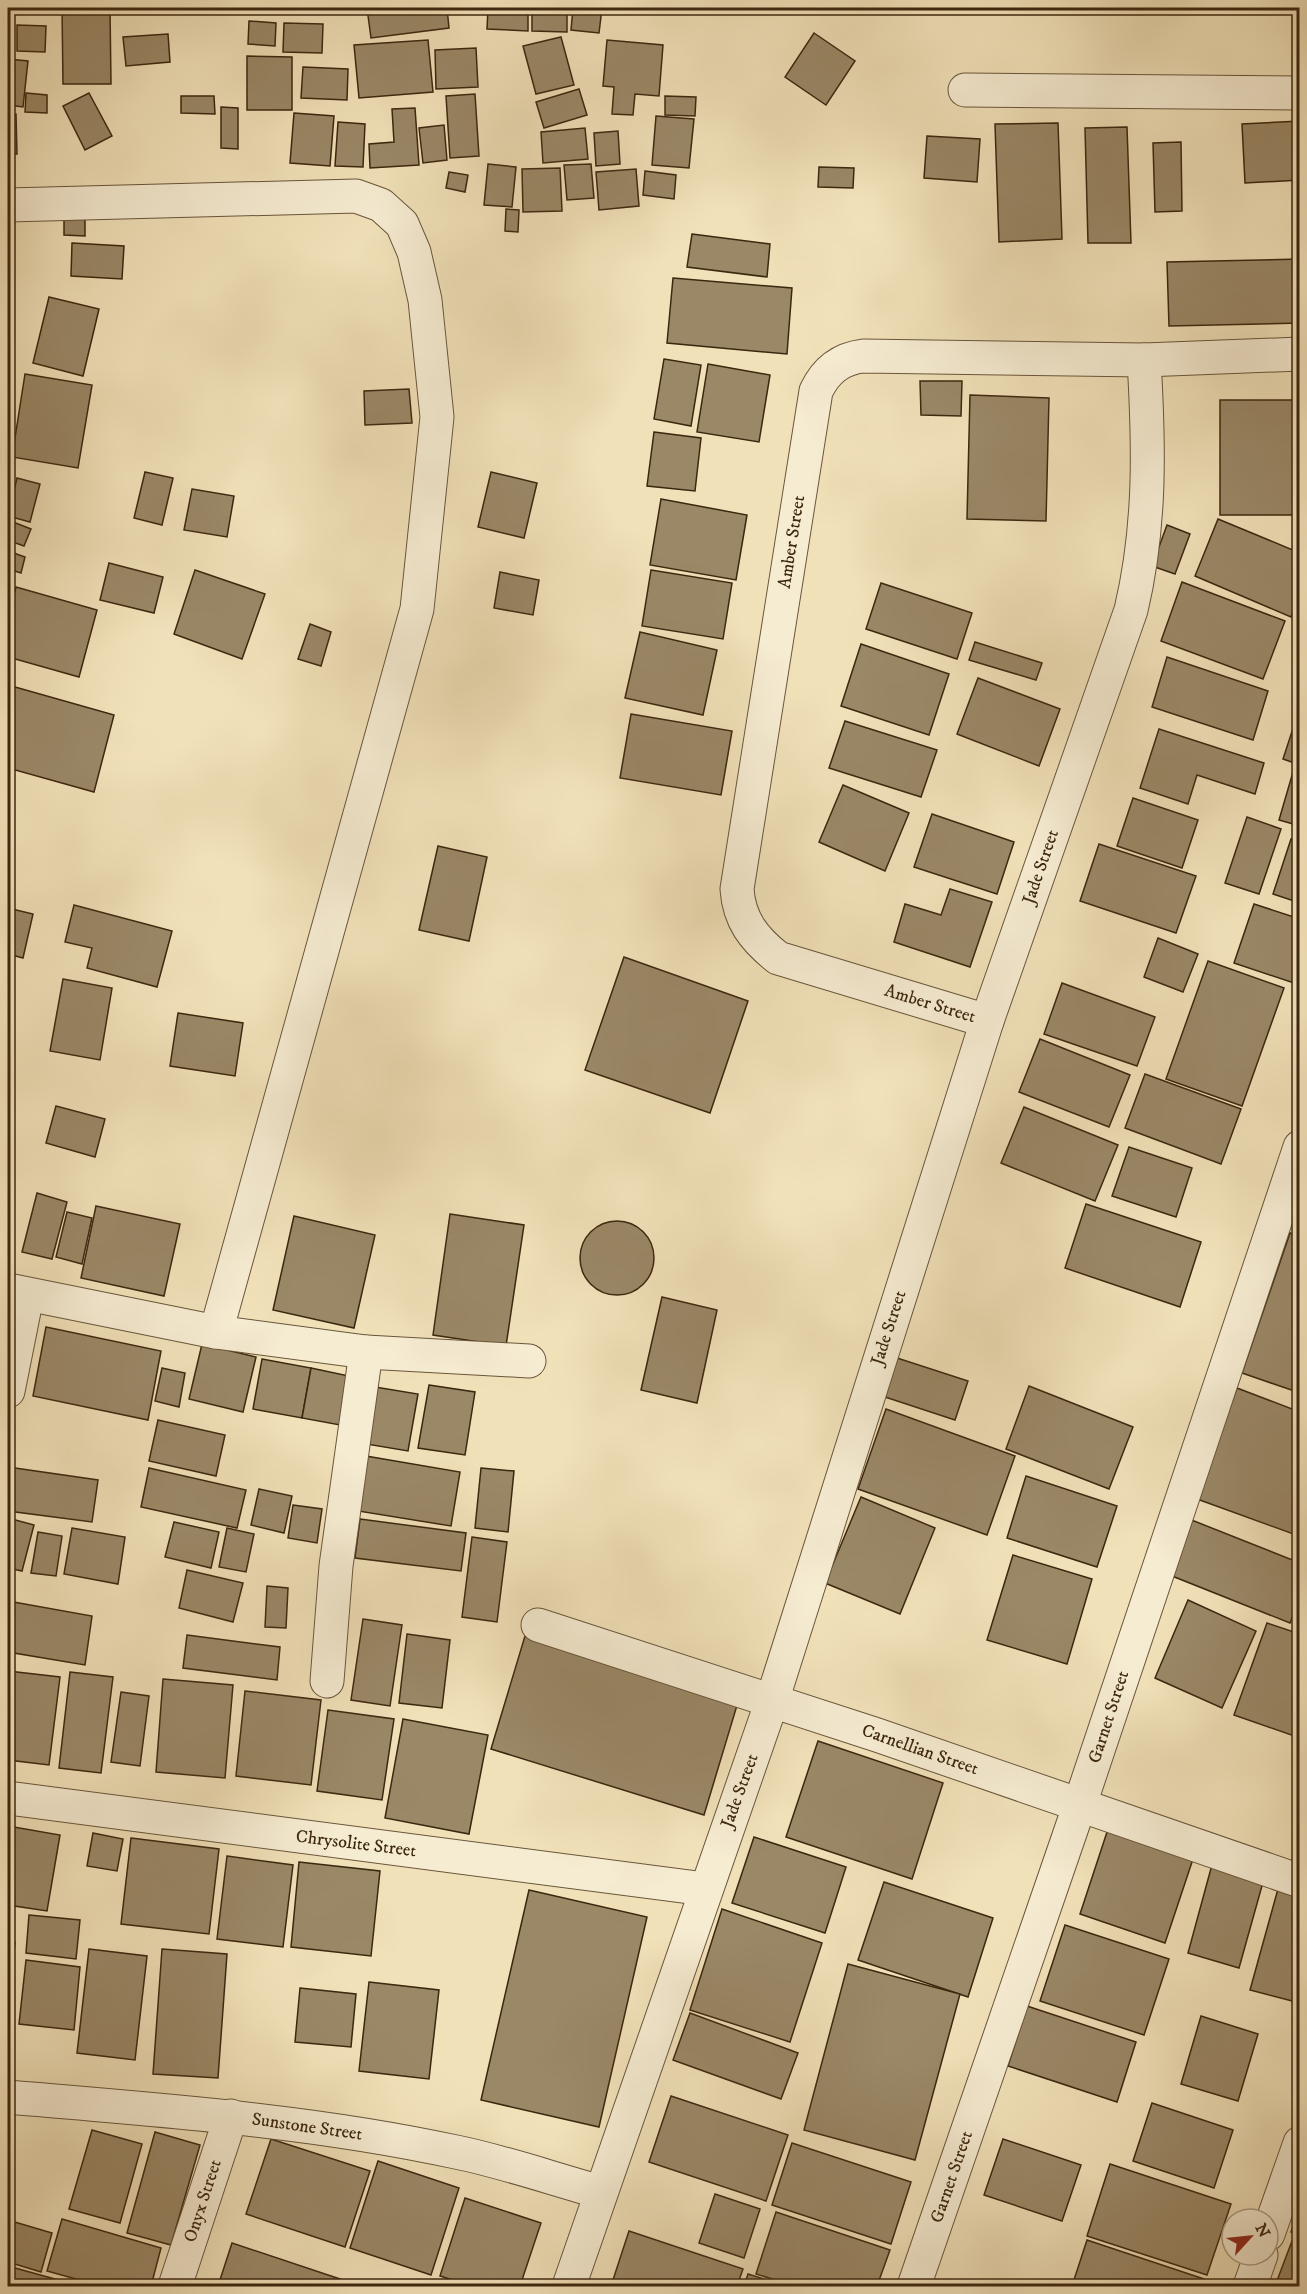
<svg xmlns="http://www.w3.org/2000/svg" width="1307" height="2294" viewBox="0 0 1307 2294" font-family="'IM FELL DW Pica',serif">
<rect width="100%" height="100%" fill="#f1e1b9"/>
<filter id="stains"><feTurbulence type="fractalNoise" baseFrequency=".00333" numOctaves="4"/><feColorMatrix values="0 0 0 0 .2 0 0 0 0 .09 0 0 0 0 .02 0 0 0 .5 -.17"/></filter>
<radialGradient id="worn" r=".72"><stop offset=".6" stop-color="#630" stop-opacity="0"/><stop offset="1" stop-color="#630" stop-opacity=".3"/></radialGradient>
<!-- building -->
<g fill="#9a8867" stroke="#3c270f" stroke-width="1.5">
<polygon points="8,8 33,8 33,13 8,14"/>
<polygon points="62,8 110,8 111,84 63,84"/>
<polygon points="292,8 322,8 322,11 292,10"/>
<polygon points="367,8 447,8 449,28 371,38"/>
<polygon points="488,8 528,8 528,31 487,29"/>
<polygon points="532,8 567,8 567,32 532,31"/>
<polygon points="573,8 602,8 599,33 571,30"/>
<polygon points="249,21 276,23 275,46 248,44"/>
<polygon points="284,23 323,24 322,53 283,52"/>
<polygon points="17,25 46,26 45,52 17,51"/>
<polygon points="814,33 855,61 826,105 785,77"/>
<polygon points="168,34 170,62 126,66 123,37"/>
<polygon points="561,37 574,85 536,94 523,46"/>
<polygon points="428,40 433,92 359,98 354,45"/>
<polygon points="607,40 663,45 659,96 635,94 633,115 612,114 614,87 603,86"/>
<polygon points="476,48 478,87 436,89 435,50"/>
<polygon points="247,56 292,57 292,110 247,110"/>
<polygon points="8,59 28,61 23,107 8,105"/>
<polygon points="303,67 348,69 347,100 301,98"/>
<polygon points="579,89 587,115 544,128 536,102"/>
<polygon points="26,93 47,95 47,113 25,112"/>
<polygon points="89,93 112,136 85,150 63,106"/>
<polygon points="475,94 479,156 450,158 446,96"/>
<polygon points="181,96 214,96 215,114 181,113"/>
<polygon points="665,96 696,97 695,116 665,115"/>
<polygon points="221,107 238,108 238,149 221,148"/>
<polygon points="415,108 419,165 370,168 369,144 394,142 392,109"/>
<polygon points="294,113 334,116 330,166 290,163"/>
<polygon points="16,114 17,154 8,154 8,115"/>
<polygon points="656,116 694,119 689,168 652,165"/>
<polygon points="1300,121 1300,180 1245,183 1242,124"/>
<polygon points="338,122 365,124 363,167 335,166"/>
<polygon points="1058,123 1062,239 999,242 995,124"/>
<polygon points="444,125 447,160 423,163 419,128"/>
<polygon points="1127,127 1131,243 1088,243 1085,128"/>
<polygon points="585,128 588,159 543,163 541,132"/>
<polygon points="618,131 620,164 596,166 594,133"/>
<polygon points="927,136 980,139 977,182 924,178"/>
<polygon points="1181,142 1182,211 1155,212 1153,143"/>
<polygon points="488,164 516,167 512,207 484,205"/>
<polygon points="591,164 594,198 567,200 564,165"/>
<polygon points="819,167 854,168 853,188 818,187"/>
<polygon points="560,168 562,211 523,212 522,169"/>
<polygon points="636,169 639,206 599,210 596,172"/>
<polygon points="645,171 676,175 674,199 643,195"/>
<polygon points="449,172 468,175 465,192 446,188"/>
<polygon points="506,209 519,210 518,232 505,231"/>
<polygon points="64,212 85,213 85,236 64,235"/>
<polygon points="692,234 770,244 767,277 687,267"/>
<polygon points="72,243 124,246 122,279 71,276"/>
<polygon points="1300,259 1300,323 1169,326 1167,262"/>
<polygon points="673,278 792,288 787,354 667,343"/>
<polygon points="49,297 99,309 83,376 33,363"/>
<polygon points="664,359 701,365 691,426 654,419"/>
<polygon points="708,364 770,375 759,442 697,432"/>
<polygon points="25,374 92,385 78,468 12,457"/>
<polygon points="920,381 962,381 961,416 921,415"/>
<polygon points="409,389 412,423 365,425 364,391"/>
<polygon points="970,395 1049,398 1046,521 967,519"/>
<rect x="1220" y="400" width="80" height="115"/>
<polygon points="654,432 701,438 695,491 647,486"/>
<polygon points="145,472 173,478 162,525 134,518"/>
<polygon points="491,472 537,483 524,538 478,527"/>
<polygon points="17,478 40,484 30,522 8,516"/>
<polygon points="192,489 234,496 227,537 184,530"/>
<polygon points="661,499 747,515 736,580 650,565"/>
<polygon points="1218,519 1300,553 1300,595 1291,617 1195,576"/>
<polygon points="8,520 31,529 24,546 10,541 8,550"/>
<polygon points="1167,525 1190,534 1175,574 1152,566"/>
<polygon points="8,551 25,557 21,573 8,569"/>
<polygon points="109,563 163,577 154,613 100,600"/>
<polygon points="195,570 265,594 242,659 174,634"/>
<polygon points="651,570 732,583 723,639 642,626"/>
<polygon points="500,572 539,580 533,615 494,608"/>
<polygon points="1182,582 1285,621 1263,679 1161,641"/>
<polygon points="881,583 972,613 957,659 866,629"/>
<polygon points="16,587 97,610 79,677 8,657 8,619"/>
<polygon points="310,624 331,632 321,666 298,659"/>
<polygon points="640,632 717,650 703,715 625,698"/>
<polygon points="975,642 1042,663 1036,680 969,660"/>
<polygon points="861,644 949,674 929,735 841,706"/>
<polygon points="1167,657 1268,691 1253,740 1152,707"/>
<polygon points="978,678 1060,709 1039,766 957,734"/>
<polygon points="8,685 114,715 94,792 8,768"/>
<polygon points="1300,707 1300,765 1283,759"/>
<polygon points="631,714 732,731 721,795 620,778"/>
<polygon points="845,721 937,750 921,797 829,768"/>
<polygon points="1159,729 1264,763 1255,794 1197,775 1188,804 1140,788"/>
<polygon points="1293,772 1300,774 1300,826 1279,820"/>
<polygon points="843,785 909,813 885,871 819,842"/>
<polygon points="1133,798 1198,820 1182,868 1117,846"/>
<polygon points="932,814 1014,842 997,894 914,867"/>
<polygon points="1247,817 1281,829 1259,894 1225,883"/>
<polygon points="1291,839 1300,842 1300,903 1273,894"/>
<polygon points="1099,844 1196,876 1176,933 1080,901"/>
<polygon points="438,846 487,857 469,941 419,930"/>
<polygon points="950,889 992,902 970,967 894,942 905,904 941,915"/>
<polygon points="1254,904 1300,919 1300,985 1234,963"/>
<polygon points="74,905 172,931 157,987 87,968 92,948 65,942"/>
<polygon points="8,908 33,914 23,958 8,954"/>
<polygon points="1158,938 1198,954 1183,992 1144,977"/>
<polygon points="624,957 748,1001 710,1113 585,1070"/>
<polygon points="1208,961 1284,988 1242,1106 1166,1079"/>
<polygon points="63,979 112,988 100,1060 50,1051"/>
<polygon points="1062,983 1155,1017 1137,1066 1044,1034"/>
<polygon points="178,1013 243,1023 235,1076 170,1066"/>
<polygon points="1040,1039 1130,1075 1109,1127 1019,1092"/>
<polygon points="1145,1074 1241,1109 1221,1164 1125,1128"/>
<polygon points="56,1106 105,1119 95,1157 46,1143"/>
<polygon points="1024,1107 1118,1145 1095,1201 1001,1163"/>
<polygon points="1129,1147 1192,1168 1176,1217 1112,1196"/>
<polygon points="37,1193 67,1202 52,1259 22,1252"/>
<polygon points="1086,1204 1201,1242 1180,1307 1065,1268"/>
<polygon points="96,1206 180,1224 164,1296 81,1278"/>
<polygon points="67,1212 92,1218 82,1264 56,1257"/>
<polygon points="450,1214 524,1225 506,1346 433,1335"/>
<polygon points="294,1216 375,1235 354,1328 273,1310"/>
<circle cx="617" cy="1258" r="37"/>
<polygon points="1290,1233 1300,1236 1300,1393 1242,1373"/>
<polygon points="662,1297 717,1310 697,1403 641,1390"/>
<polygon points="46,1327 161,1351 148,1420 33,1396"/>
<polygon points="202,1344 256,1357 243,1412 189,1399"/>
<polygon points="894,1357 968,1381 955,1420 882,1396"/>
<polygon points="262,1359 311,1368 302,1418 253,1409"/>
<polygon points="162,1368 185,1373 179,1407 155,1401"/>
<polygon points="311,1368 349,1376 340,1425 302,1418"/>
<polygon points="429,1385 475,1392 465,1455 418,1448"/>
<polygon points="369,1386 418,1394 408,1451 360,1443"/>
<polygon points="1029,1386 1133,1427 1109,1489 1006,1449"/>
<polygon points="1237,1388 1300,1412 1299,1536 1197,1499"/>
<polygon points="886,1409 1015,1456 987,1535 858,1489"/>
<polygon points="158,1420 225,1435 216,1476 149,1461"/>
<polygon points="366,1456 460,1472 451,1526 358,1511"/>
<polygon points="8,1467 98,1480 92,1522 8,1511"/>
<polygon points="149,1468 246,1490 237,1528 141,1507"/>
<polygon points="481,1468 514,1471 508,1532 475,1528"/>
<polygon points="1026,1476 1117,1506 1097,1567 1007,1538"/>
<polygon points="259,1489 292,1496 284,1533 251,1525"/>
<polygon points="861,1497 935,1528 900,1614 825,1583"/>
<polygon points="293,1505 322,1509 317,1543 288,1538"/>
<polygon points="1184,1517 1300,1563 1300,1598 1290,1623 1162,1572"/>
<polygon points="8,1518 34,1525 22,1571 8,1568"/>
<polygon points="360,1519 466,1533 461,1571 355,1558"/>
<polygon points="174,1522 219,1532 211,1568 165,1557"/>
<polygon points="72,1528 125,1537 118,1584 64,1574"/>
<polygon points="227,1528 254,1534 246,1572 219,1567"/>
<polygon points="38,1532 62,1536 56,1576 31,1573"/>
<polygon points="472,1537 507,1542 497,1622 462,1617"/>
<polygon points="1013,1555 1092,1579 1067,1664 987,1640"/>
<polygon points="187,1570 243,1583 233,1622 179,1608"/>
<polygon points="267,1586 288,1588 286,1628 265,1627"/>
<polygon points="1188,1600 1256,1631 1222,1708 1155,1678"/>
<polygon points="8,1601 92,1616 85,1665 8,1652"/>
<polygon points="363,1619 402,1625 390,1706 351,1700"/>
<polygon points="1267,1623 1300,1634 1300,1738 1234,1715"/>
<polygon points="407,1634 450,1640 442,1708 399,1703"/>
<polygon points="187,1635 280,1647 277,1680 183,1668"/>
<polygon points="525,1636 738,1702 704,1815 491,1749"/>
<polygon points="8,1671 60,1677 49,1765 8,1760"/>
<polygon points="70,1672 113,1677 101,1773 59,1768"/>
<polygon points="163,1679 233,1685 225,1778 156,1772"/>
<polygon points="245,1691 321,1700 311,1785 236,1776"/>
<polygon points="121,1692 149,1696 140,1766 111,1762"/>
<polygon points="328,1710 394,1719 382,1800 317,1791"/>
<polygon points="403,1719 488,1735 469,1834 385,1818"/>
<polygon points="818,1741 943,1783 912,1879 786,1837"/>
<polygon points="8,1826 60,1835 47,1911 8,1905"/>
<polygon points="1109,1826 1194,1856 1165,1943 1080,1914"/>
<polygon points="93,1833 123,1839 117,1871 87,1866"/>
<polygon points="754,1837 846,1867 825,1933 732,1903"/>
<polygon points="131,1838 219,1849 209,1934 121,1924"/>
<polygon points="227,1856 293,1865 283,1947 217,1939"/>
<polygon points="1213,1861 1265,1875 1239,1968 1188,1953"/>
<polygon points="299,1862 380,1871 371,1956 291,1947"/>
<polygon points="884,1882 993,1918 968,1997 858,1960"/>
<polygon points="1278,1889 1300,1895 1300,2003 1250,1990"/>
<polygon points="529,1890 647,1917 599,2127 481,2100"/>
<polygon points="722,1909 822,1943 790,2042 690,2010"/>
<polygon points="29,1915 80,1920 76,1959 26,1953"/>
<polygon points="1065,1925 1169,1959 1144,2035 1040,2001"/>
<polygon points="8,1941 15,1942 8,2017"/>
<polygon points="89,1949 147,1956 135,2060 77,2053"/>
<polygon points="162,1949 227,1954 218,2078 153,2074"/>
<polygon points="26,1960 80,1967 74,2030 19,2024"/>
<polygon points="848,1964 960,1994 915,2160 804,2130"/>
<polygon points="369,1982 439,1990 429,2079 359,2071"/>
<polygon points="300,1988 356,1994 351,2047 295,2042"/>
<polygon points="1027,2006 1136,2042 1117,2102 1008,2066"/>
<polygon points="690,2013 798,2053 781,2099 673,2060"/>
<polygon points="1201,2016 1258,2034 1238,2101 1181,2084"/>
<polygon points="671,2096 788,2135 766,2201 649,2162"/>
<polygon points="1152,2103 1233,2130 1214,2188 1133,2161"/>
<polygon points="92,2130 142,2144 120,2223 69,2209"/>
<polygon points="155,2132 200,2145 171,2245 127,2233"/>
<polygon points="271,2139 370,2171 345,2247 246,2214"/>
<polygon points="1003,2139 1081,2165 1062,2221 984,2195"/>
<polygon points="792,2143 911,2182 891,2244 772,2205"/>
<polygon points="378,2161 459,2188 431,2275 350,2248"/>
<polygon points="1110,2164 1231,2204 1207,2275 1087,2236"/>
<polygon points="715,2194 760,2209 744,2258 699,2243"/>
<polygon points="465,2198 541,2223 520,2286 471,2286 440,2276"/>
<polygon points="1300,2207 1300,2235 1291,2232"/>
<polygon points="776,2212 890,2250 877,2286 795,2286 756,2274"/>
<polygon points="62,2219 161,2248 151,2286 101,2286 47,2271"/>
<polygon points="8,2220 52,2233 41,2272 8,2262"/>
<polygon points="629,2231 743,2269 737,2286 611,2286"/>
<polygon points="1087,2240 1213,2282 1211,2286 1072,2286"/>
<polygon points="1292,2241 1300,2244 1300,2286 1275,2286"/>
<polygon points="232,2243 361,2286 218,2286"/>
<polygon points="8,2266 80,2286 8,2286"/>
<polygon points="748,2274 786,2286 744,2286"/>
</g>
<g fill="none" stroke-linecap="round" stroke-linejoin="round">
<defs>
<g id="minor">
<polyline points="965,90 1300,93"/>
<polyline points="8,205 356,196 381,205 402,224 414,252 425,300 437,417 417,609 216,1332"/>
<path d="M987,1021L778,958C754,939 739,920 737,889L816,391C826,370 840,359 863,356L1144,360L1300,354"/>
<polyline points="8,1290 216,1332 366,1352 529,1361"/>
<polyline points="8,1391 27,1296"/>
<polyline points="538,1625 877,1735 1300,1881"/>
<polyline points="327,1681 336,1566 366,1352"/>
<polyline points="8,1798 705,1889"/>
<path d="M8,2097C157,2110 308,2120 456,2152C505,2162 553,2179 601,2192"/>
<polyline points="1268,2234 1300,2143"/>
<polyline points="175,2286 231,2116"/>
<path d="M569,2286L772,1701L987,1021L1131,610C1151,526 1149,445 1144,360"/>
<polyline points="914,2286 1080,1804 1300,1147"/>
<polyline points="1250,2286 1261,2255"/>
</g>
</defs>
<!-- minor casing -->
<use href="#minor" stroke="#69563a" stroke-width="35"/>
<!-- minor -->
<use href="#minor" stroke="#f6ecd2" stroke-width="33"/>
</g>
<g text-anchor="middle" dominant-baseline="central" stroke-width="6" stroke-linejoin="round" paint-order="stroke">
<!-- street labels -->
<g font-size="18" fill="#3c270f" stroke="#f6ecd2">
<text transform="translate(792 542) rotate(-81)">Amber Street</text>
<text transform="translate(1041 867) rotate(-71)">Jade Street</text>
<text transform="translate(930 1004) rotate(17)">Amber Street</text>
<text transform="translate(889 1328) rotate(-72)">Jade Street</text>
<text transform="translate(1109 1717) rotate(-72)">Garnet Street</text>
<text transform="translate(920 1750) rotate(19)">Carnellian Street</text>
<text transform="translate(740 1791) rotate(-70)">Jade Street</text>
<text transform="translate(356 1844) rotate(7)">Chrysolite Street</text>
<text transform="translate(307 2127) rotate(8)">Sunstone Street</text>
<text transform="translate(952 2177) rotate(-71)">Garnet Street</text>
<text transform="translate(203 2201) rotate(-72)">Onyx Street</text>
</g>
</g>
<!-- margin -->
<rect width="1307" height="2294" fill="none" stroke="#f1e1b9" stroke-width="30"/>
<rect x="9" y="9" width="1289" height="2276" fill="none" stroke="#3c270f" stroke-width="3"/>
<rect x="15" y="15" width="1277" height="2264" fill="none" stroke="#3c270f" stroke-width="1.5"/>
<!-- north arrow -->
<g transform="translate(1250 2237) rotate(63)"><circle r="28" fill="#f6ecd2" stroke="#ac9d84" stroke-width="1.5"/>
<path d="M0-4.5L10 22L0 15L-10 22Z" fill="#8f2418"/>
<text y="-9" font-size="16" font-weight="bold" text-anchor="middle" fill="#3c270f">N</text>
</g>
<rect width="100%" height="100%" filter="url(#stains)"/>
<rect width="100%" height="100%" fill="url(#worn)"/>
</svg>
